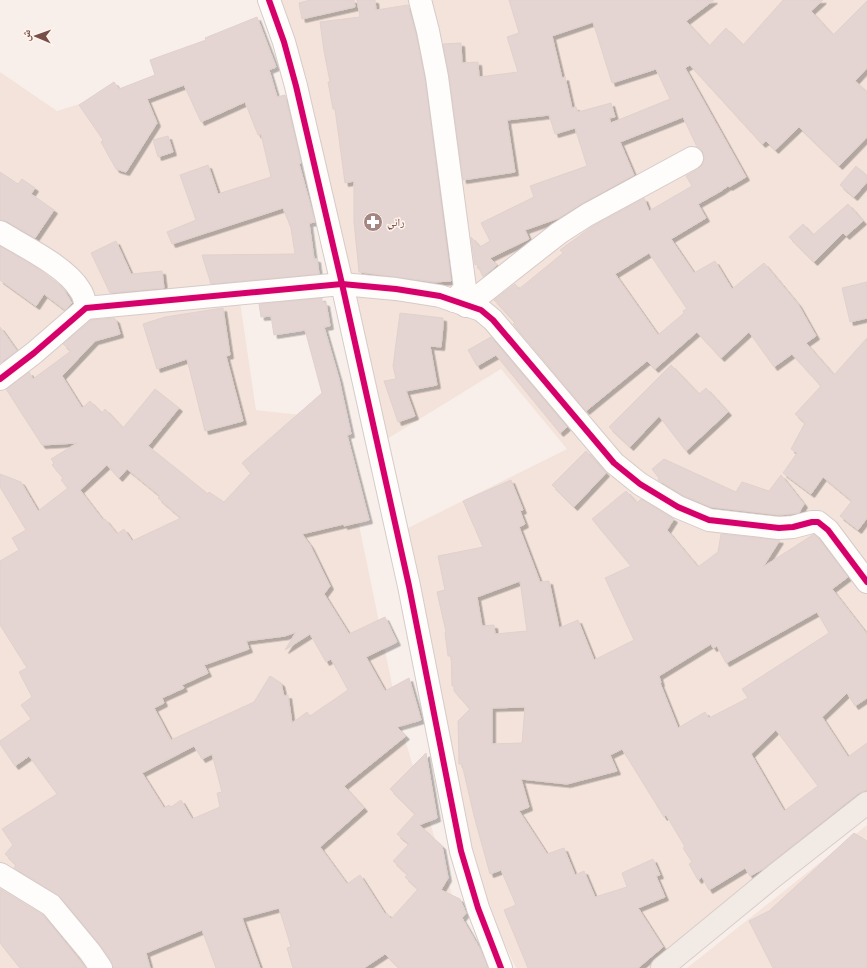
<svg xmlns="http://www.w3.org/2000/svg" width="867" height="968" viewBox="0 0 867 968" font-family="'Work Sans','Noto Naskh Arabic',sans-serif">
<defs>
<filter id="shadow"><feDropShadow dx="3.5" dy="3.5" stdDeviation="0" flood-color="#0004"/></filter>
</defs>
<rect width="100%" height="100%" fill="#f8efeb"/>
<!-- residential -->
<g fill="#f3e3db">
<polygon points="266,0 867,0 867,801 657,968 516,968 482,897 406,529 567,449 501,369 387,439"/>
<polygon points="243,52 301,254 234,261 256,410 337,419 400,723 474,968 0,968 0,72 57,111"/>
<polygon points="867,825 867,968 687,968"/>
</g>
<!-- building -->
<g fill="#e4d5d2" stroke="#e1d1cd" fill-rule="evenodd" filter="url(#shadow)">
<polygon points="310,0 354,0 355,7 302,19 299,3"/>
<polygon points="357,0 375,0 376,10 408,5 416,34 425,79 451,281 434,282 359,272 354,222 354,181 345,183 335,109 333,109 328,82 330,82 324,51 320,22 360,17"/>
<path d="M509,0H714L686,21L709,46L726,28L743,45L783,0H823L811,11L833,35L867,1V68L855,81L867,92V137L839,166L799,127L775,150L766,141L762,144L690,65L685,68L746,177L729,187L728,186L721,191L698,204L706,218L671,239L694,273L715,261L732,289L764,263L798,304L816,336L806,343L834,375L867,338V518L858,530L840,516L852,501L823,477L811,494L783,473L797,453L791,449L805,423L795,414L821,386L792,354L774,367L749,332L721,358L697,332L655,369L647,361L586,411L513,324L515,322L494,300L515,284L519,289L563,253L560,250L593,226L644,198L649,211L692,186L686,176L698,169L703,164L704,159L703,152L697,147L683,117L620,142L634,175L581,204L559,218L525,230L529,239L490,258L497,265L483,277L477,264L475,265L471,237L480,247L490,241L481,223L534,197L530,186L587,166L575,128L555,134L549,115L507,120L515,172L463,180L449,75L443,44L461,43L462,63L478,62L479,77L518,72L507,37L519,33ZM593,22L612,83L656,69L670,99L611,123L609,118L615,117L611,103L578,112L576,107L572,108L565,77L562,78L552,36ZM649,253L687,309L683,311L684,313L658,335L615,274Z"/>
<polygon points="257,17 276,67 269,70 277,97 285,95 301,163 299,164 315,222 309,223 314,259 317,259 319,274 211,284 202,255 295,254 291,228 283,208 172,244 167,232 196,220 180,175 208,165 218,194 271,177 261,134 258,135 245,102 201,122 184,85 147,99 157,123 126,172 116,169 101,142 103,140 79,105 114,82 119,89 155,75 150,60 206,40 205,38"/>
<polygon points="168,136 173,152 158,157 153,140"/>
<polygon points="856,166 867,176 867,182 854,197 840,185"/>
<polygon points="0,172 18,184 22,179 35,188 31,194 54,210 35,238 6,221 0,220"/>
<polygon points="848,204 863,221 846,236 843,233 814,262 789,237 803,224 813,235"/>
<polygon points="116,241 131,274 162,271 164,288 110,293 91,253"/>
<polygon points="0,246 37,268 57,283 64,290 72,303 65,310 44,294 36,306 0,280"/>
<polygon points="867,282 867,318 850,322 842,288"/>
<path d="M322,298V302L326,303L330,326L324,327L339,379L351,434L347,435L369,520L344,526V524L302,534L310,545L330,586L324,594L349,634L385,617L397,642L366,657L385,691L409,678L421,720L397,727L406,736L344,786L364,808L320,847L347,884L360,875L385,914L387,913L391,919L418,889L405,877L408,875L393,861L409,844L397,834L415,814L390,789L426,753L437,818L419,825L442,846L448,878L441,890L460,899L466,913L462,918L480,949L488,968H399L385,954L364,968H293L287,948L291,947L279,908L242,918L260,968H216L202,930L146,953L150,968H113L111,961L100,945L60,897L14,868L16,865L5,854L13,845L2,829L57,794L29,756L15,766L0,744V741L31,719L21,705L32,697L19,672L27,668L0,625V561L19,550L12,538L26,530L0,487V474L21,482L38,511L68,488L61,480L63,478L52,465L54,463L51,459L77,443L42,445L6,389L29,372L33,379L71,351L63,344L91,320L114,318L116,320L120,334L95,341L62,376L82,408L90,401L102,413L105,409L123,428L155,389L179,408L148,446L208,494L209,492L224,502L251,473L242,463L322,393L305,330L274,335L271,316L261,317L259,304ZM107,465L119,478L127,469L160,496L158,498L181,518L132,541L124,529L117,534L105,519L103,520L80,490ZM296,632L285,650L310,634L326,662L331,659L348,690L310,716L307,712L292,723L288,695L284,696L281,683L270,676L254,702L171,740L154,708L164,703L162,698L184,688L182,685L208,673L204,665L249,649L246,641L285,636ZM194,746L202,759L212,754L222,792L217,793L220,807L192,819L181,800L171,807L169,805L164,808L142,773Z"/>
<polygon points="223,308 230,355 226,356 243,421 205,431 187,359 157,369 143,324 165,317"/>
<polygon points="400,313 443,318 443,326 441,347 430,346 437,385 406,391 415,416 398,422 384,381 396,379 393,366"/>
<polygon points="0,327 17,351 0,363"/>
<polygon points="491,337 567,427 560,433 496,355 477,366 468,350"/>
<polygon points="671,365 699,394 706,388 728,412 686,451 659,416 630,447 609,427"/>
<polygon points="586,451 606,473 574,507 552,485"/>
<polygon points="664,459 736,492 742,482 769,491 781,475 804,504 799,513 779,515 711,507 684,496 658,480 659,478 652,469"/>
<path d="M511,480L523,510L520,511L525,524L519,527L540,582L549,581L559,628L578,620L594,660L634,640L605,578L631,566L592,519L626,491L637,503L641,499L674,519L667,530L698,567L718,552L721,534L780,540L763,567L814,534L819,539L848,577L832,589L867,634V698L855,706L847,693L822,717L848,757L867,743V790L859,793L763,869L750,876L745,868L709,890L702,877L698,880L689,864L692,862L683,848L685,847L666,815L664,817L622,749L610,755L617,771L567,784L521,779L529,807L519,811L547,854L564,848L575,875L584,871L595,897L627,887L622,873L653,859L660,875L656,876L665,897L638,908L663,947L638,968H528L504,910L516,905L501,870L490,874L474,816L462,764H459L458,721L470,709L454,691V686H452L451,656H448L445,633L446,632L437,592L445,590L438,556L483,547L463,501ZM520,581L527,631L495,634L494,625L482,626L477,597ZM817,612L829,633L742,689L748,698L709,718L705,712L678,728L660,683H661L659,676L711,644L713,648L717,646L726,663ZM525,707L522,743L492,744V708ZM776,730L818,786L784,811L751,754Z"/>
<polygon points="854,833 867,841 867,968 773,968 749,921 769,911"/>
<polygon points="0,889 43,915 86,968 20,968 0,943"/>
</g>
<g fill="none" stroke-linecap="round" stroke-linejoin="round">
<defs>
<g id="minor">
<polyline points="269,0 284,42 296,86 342,284 409,586 461,851 478,908 501,968"/>
<polyline points="420,0 428,31 437,77 465,288 454,301"/>
<path d="M0,232C23,246 67,267 80,290C84,295 85,302 86,308"/>
<polyline points="466,306 559,233 587,215 692,158"/>
<polyline points="0,379 34,353 86,308 342,284 396,289 440,296 481,310 493,320 614,463 640,484 678,507 709,520 779,528 793,527 812,522 818,522 828,530 867,582"/>
<polyline points="0,874 51,905 90,952 101,968"/>
</g>
<polyline id="major" points="662,968 774,876 867,803"/>
</defs>
<!-- minor casing -->
<use href="#minor" stroke="#d6cbc8" stroke-width="24"/>
<!-- major casing -->
<use href="#major" stroke="#d9ccc9" stroke-width="24"/>
<!-- minor -->
<use href="#minor" stroke="#fefdfc" stroke-width="22"/>
<!-- major -->
<use href="#major" stroke="#f2eae5" stroke-width="22"/>
<defs>
<g id="cycleway">
<polyline points="269,0 284,42 296,86 342,284 409,586 461,851 478,908 501,968"/>
<polyline points="0,379 34,353 86,308 342,284 396,289 440,296 481,310 493,320 614,463 640,484 678,507 709,520 779,528 793,527 812,522 818,522 828,530 867,582"/>
</g>
</defs>
<!-- cycleway casing -->
<use href="#cycleway" stroke="#fff3ec" stroke-width="8"/>
<!-- cycleway -->
<use href="#cycleway" stroke="#d6006c" stroke-width="6"/>
</g>
<!-- icons -->
<defs>
<symbol id="pharmacy-disc" viewBox="-11 -11 22 22"><circle r="9.5" fill="#a48782" stroke="#fff3ec"/><path d="M-2-6h4v4h4v4h-4v4h-4v-4h-4v-4h4Z" fill="#fff"/></symbol>
</defs>
<g fill-rule="evenodd">
<use href="#pharmacy-disc" x="362" y="211" width="22" height="22"/>
</g>
<g text-anchor="middle" dominant-baseline="central" stroke-width="3" stroke-linejoin="round" paint-order="stroke">
<!-- poi labels -->
<g font-size="11" fill="#764f4a" stroke="#fff3ec" text-anchor="start">
<text x="387" y="222">راني</text>
</g>
</g>
<!-- north arrow -->
<g transform="translate(36 36) rotate(272)" stroke="#fff3ec" stroke-width="3" paint-order="stroke">
<path d="M0-3L7 15L0 10L-7 15Z" fill="#764f4a"/>
<text y="-6" font-size="11" font-weight="bold" text-anchor="middle" fill="#764f4a">ش</text>
</g>
</svg>
